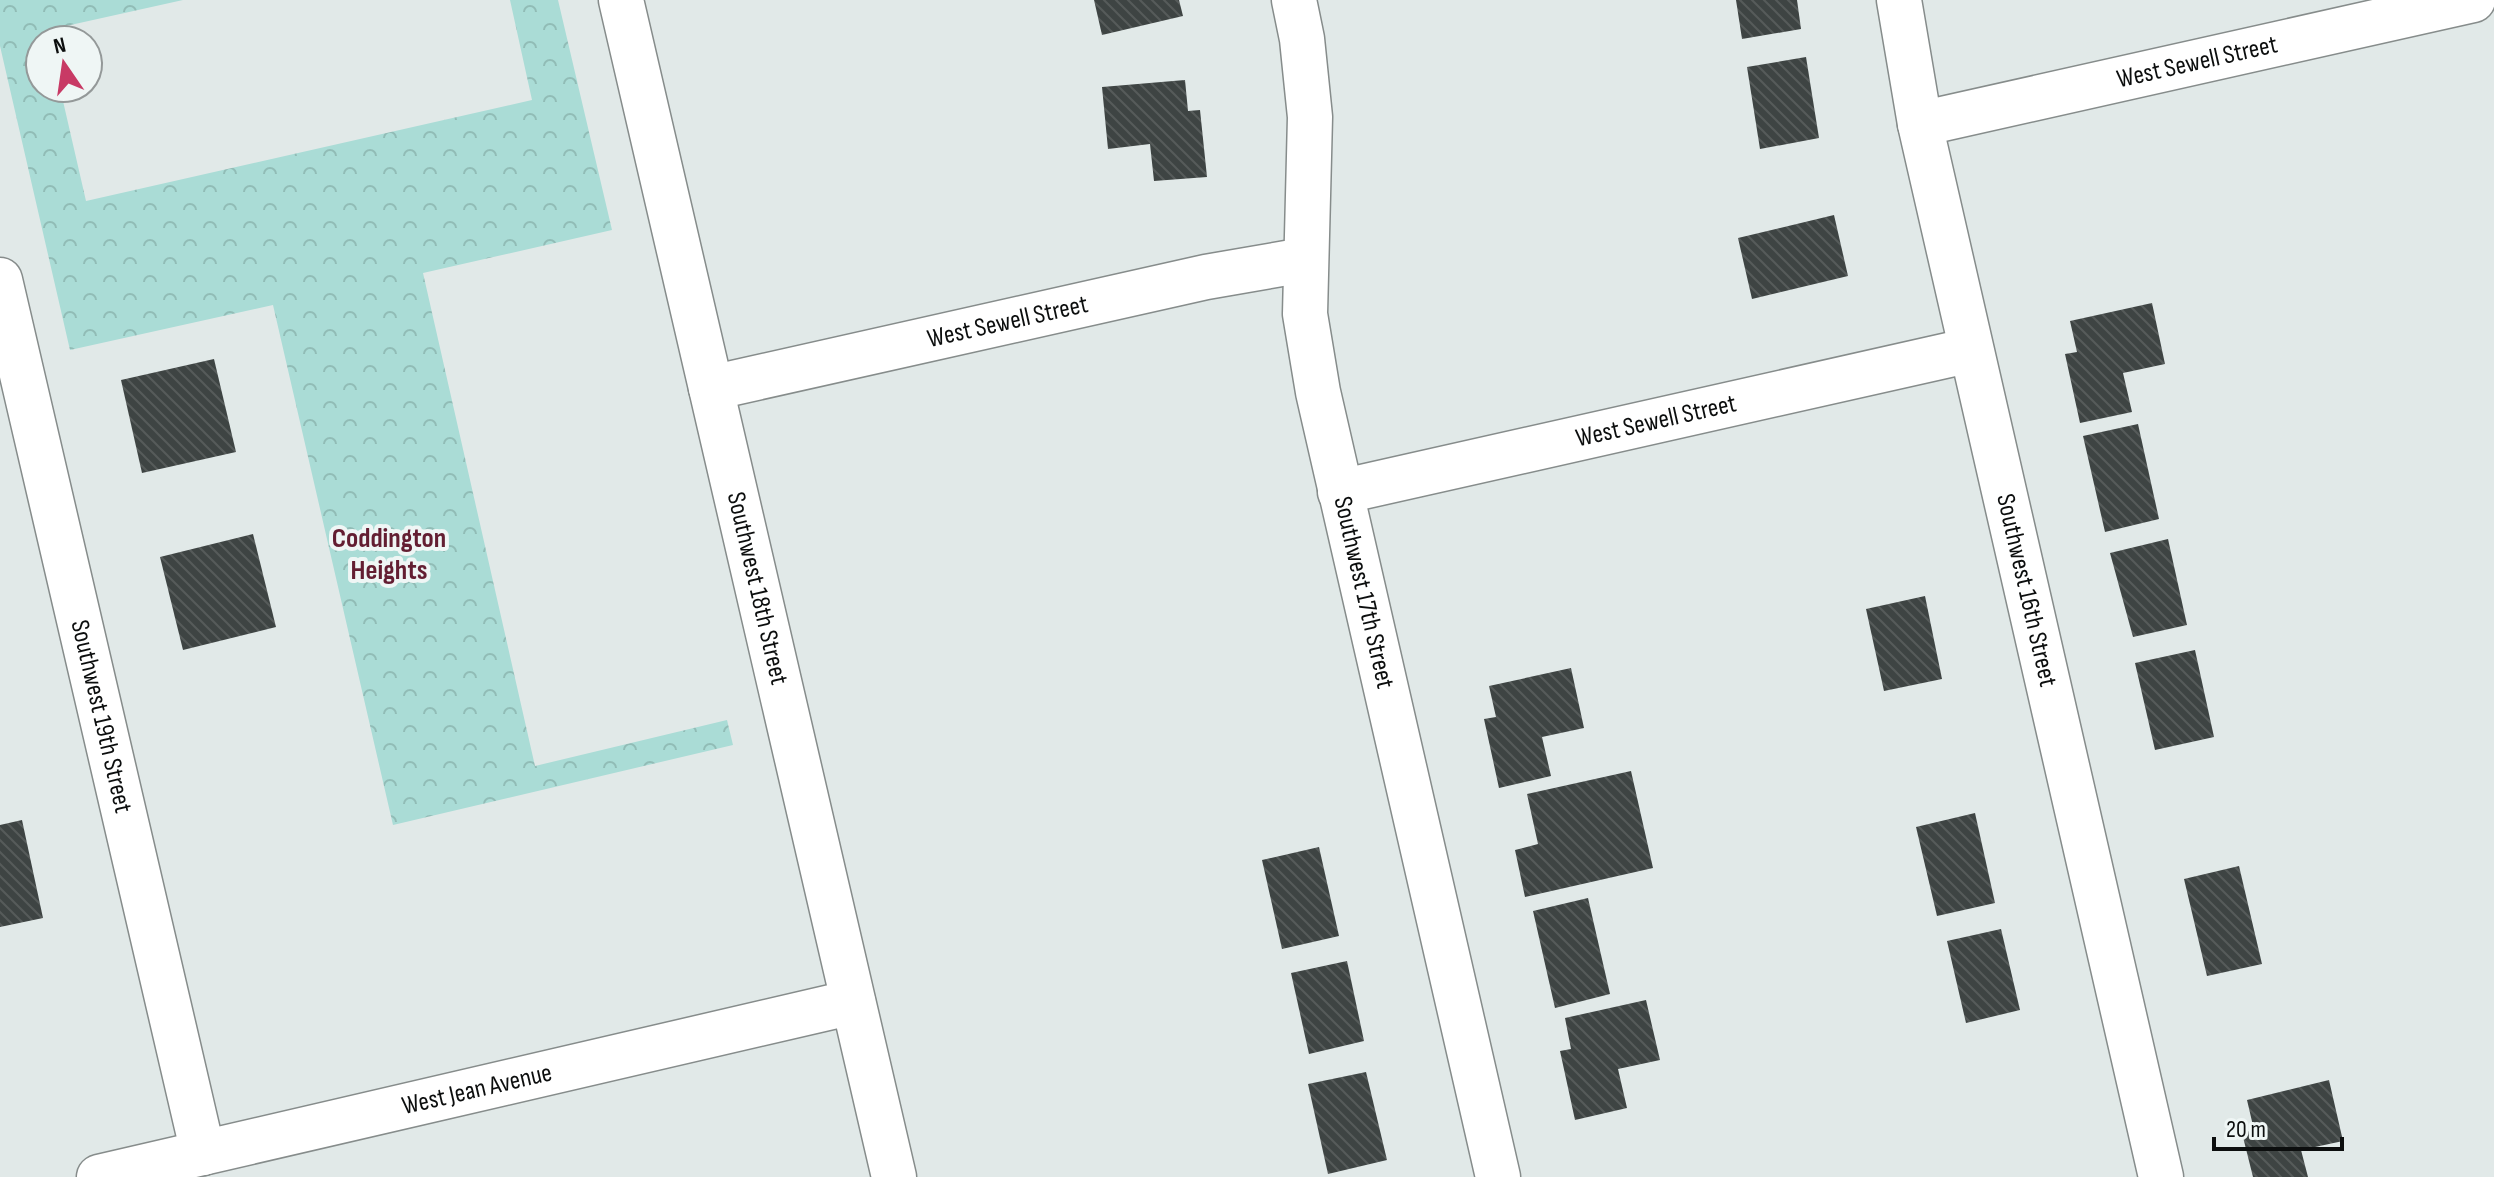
<svg xmlns="http://www.w3.org/2000/svg" width="2494" height="1177" viewBox="0 0 2494 1177" font-family="'Sofia Sans Condensed',sans-serif">
<defs>
<pattern id="park-crowns" width="20" height="18" patternUnits="userSpaceOnUse" patternTransform="scale(2)"><rect width="20" height="18" fill="#aadcd6"/><path d="M2 6a3 3 0 1 1 6 0M12 15a3 3 0 1 1 6 0" fill="none" stroke="#91bcb6"/></pattern>
<pattern id="building-back-hatch" width="6" height="6" patternUnits="userSpaceOnUse" patternTransform="scale(2)"><rect width="6" height="6" fill="#3e4443"/><path d="M-1 5l2 2M0 0l6 6M5-1l2 2" fill="none" stroke="#565b5a"/></pattern>
</defs>
<rect width="100%" height="100%" fill="#e1e9e8"/>
<!-- park -->
<polygon fill="url(#park-crowns)" points="0,0 183,0 48,30 49,40 40,40 40,88 60,88 86,201 532,100 510,0 558,0 612,230 423,273 535,766 727,720 733,745 393,825 273,305 70,350 0,46"/>
<!-- building -->
<g fill="url(#building-back-hatch)">
<polygon points="1094,0 1179,0 1183,16 1102,35"/>
<polygon points="1736,0 1797,0 1801,29 1742,39"/>
<polygon points="1806,57 1819,138 1760,149 1747,67"/>
<polygon points="1185,80 1188,111 1200,110 1207,177 1154,181 1150,144 1108,149 1102,87"/>
<polygon points="1834,215 1848,276 1752,299 1738,238"/>
<polygon points="2152,303 2165,364 2123,373 2132,412 2080,423 2065,354 2077,352 2070,321"/>
<polygon points="214,359 236,452 142,473 121,380"/>
<polygon points="2138,424 2159,519 2105,532 2083,436"/>
<polygon points="253,534 276,627 183,650 160,557"/>
<polygon points="2168,539 2187,625 2133,637 2110,553"/>
<polygon points="1925,596 1942,679 1884,691 1866,609"/>
<polygon points="2195,650 2214,737 2155,750 2135,663"/>
<polygon points="1571,668 1584,728 1542,737 1551,776 1499,788 1484,719 1496,717 1489,686"/>
<polygon points="1631,771 1653,868 1525,897 1515,850 1538,844 1527,794"/>
<polygon points="1975,813 1995,903 1937,916 1916,827"/>
<polygon points="22,820 43,918 0,927 0,825"/>
<polygon points="1319,847 1339,936 1282,949 1262,860"/>
<polygon points="2239,866 2262,964 2207,976 2184,879"/>
<polygon points="1588,898 1610,994 1555,1008 1533,911"/>
<polygon points="2001,929 2020,1010 1966,1023 1947,941"/>
<polygon points="1347,961 1364,1041 1309,1054 1291,973"/>
<polygon points="1646,1000 1660,1060 1618,1069 1627,1108 1575,1120 1560,1051 1571,1049 1565,1018"/>
<polygon points="1366,1072 1387,1160 1328,1174 1308,1084"/>
<polygon points="2329,1080 2343,1141 2301,1150 2308,1177 2253,1177 2242,1133 2254,1130 2247,1100"/>
</g>
<g fill="none" stroke-linecap="round" stroke-linejoin="round">
<defs>
<g id="street">
<path id="s1" d="M621,0L894,1177"/>
<path id="s2" d="M1294,0L1302,39L1310,117L1305,314L1318,392L1498,1177"/>
<path id="s3" d="M1899,0L1920,124L2161,1177"/>
<path id="s4" d="M1920,124L2473,0"/>
<path id="s5" d="M0,280L203,1153"/>
<path id="s6" d="M711,388L1206,277L1304,260"/>
<path id="s7" d="M1340,492L1971,350"/>
<path id="s8" d="M99,1177L853,1002"/>
</g>
</defs>
<!-- street casing -->
<use href="#street" stroke="#868c8b" stroke-width="47"/>
<!-- street -->
<use href="#street" stroke="#fff" stroke-width="44"/>
</g>
<g text-anchor="middle" dominant-baseline="central" stroke-width="8" stroke-linejoin="round" paint-order="stroke">
<!-- street labels -->
<g font-size="26" fill="#0c0e0e" stroke="#eff6f5">
<text stroke="none"><textPath href="#s4" startOffset="284">West Sewell Street</textPath></text>
<text stroke="none"><textPath href="#s6" startOffset="304">West Sewell Street</textPath></text>
<text stroke="none"><textPath href="#s7" startOffset="324">West Sewell Street</textPath></text>
<text stroke="none"><textPath href="#s1" startOffset="604">Southwest 18th Street</textPath></text>
<text stroke="none"><textPath href="#s3" startOffset="604">Southwest 16th Street</textPath></text>
<text stroke="none"><textPath href="#s2" startOffset="600">Southwest 17th Street</textPath></text>
<text stroke="none"><textPath href="#s5" startOffset="448">Southwest 19th Street</textPath></text>
<text stroke="none"><textPath href="#s8" startOffset="388">West Jean Avenue</textPath></text>
</g>
<!-- neighbourhood labels -->
<g font-size="28" font-weight="bold" fill="#631e32" stroke="#eff6f5">
<text x="389" y="538">Coddington<tspan x="389" dy="32">Heights</tspan></text>
</g>
</g>
<!-- north arrow -->
<g transform="translate(64 64) rotate(347)"><circle r="38" fill="#eff6f5" stroke="#949999" stroke-width="2"/>
<path d="M0-6L14 30L0 20L-14 30Z" fill="#c83a65"/>
<text y="-12" font-size="22" font-weight="bold" text-anchor="middle" fill="#0c0e0e">N</text>
</g>
<!-- scale -->
<path d="M2214 1137v12h128v-12" fill="none" stroke="#0c0e0e" stroke-width="4"/>
<text x="2226" y="1137" font-size="24" fill="#0c0e0e" stroke="#eff6f5" stroke-width="6" paint-order="stroke">20 m</text>
</svg>
